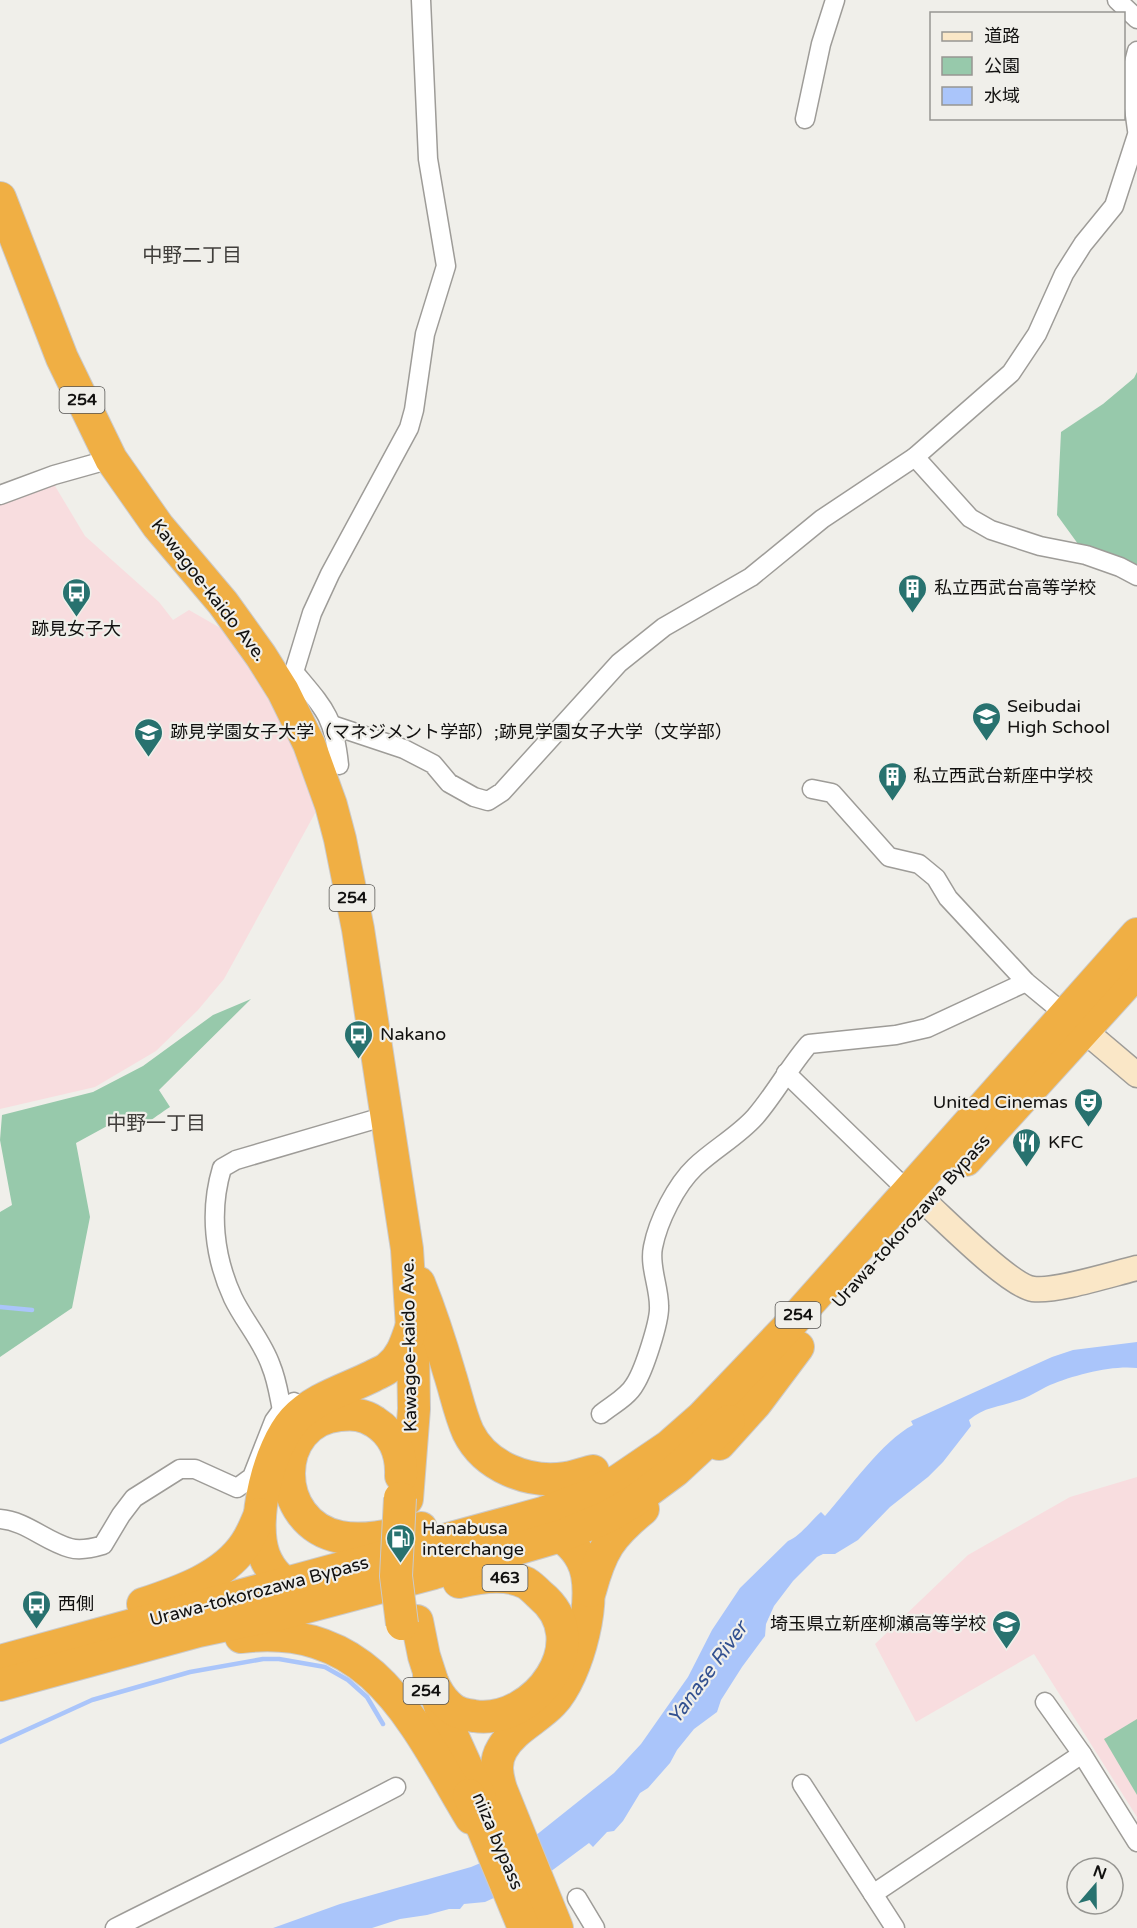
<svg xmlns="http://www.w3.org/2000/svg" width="1137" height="1928" viewBox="0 0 1137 1928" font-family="'Varela Round','Noto Sans JP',sans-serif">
<rect width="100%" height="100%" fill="#f0efea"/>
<!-- education -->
<g fill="#f8dddf">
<polygon points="52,481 85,536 159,602 173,620 189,610 236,637 277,708 319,806 224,979 198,1010 156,1051 95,1087 0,1109 0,500"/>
<polygon points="1137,1477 1137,1817 1034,1654 916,1722 875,1644 968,1555 1070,1497"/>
</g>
<!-- green -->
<g fill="#97c9ab">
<polygon points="1137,372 1137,576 1086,555 1057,515 1061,432 1103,404 1134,378"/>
<path d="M251,999L159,1090L170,1107C144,1124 141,1132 109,1125L76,1143L90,1217L72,1308L0,1357V1212L12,1205L0,1140L2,1115L93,1092L143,1066L213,1015Z"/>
<polygon points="1137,1719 1137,1795 1104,1739"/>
</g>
<!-- water -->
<path fill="#aac5fa" d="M1137,1342V1368C1112,1365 1074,1375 1050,1385C1039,1390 1028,1398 1016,1401C999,1407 984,1407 969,1420L971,1426L943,1462L928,1477L890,1507L858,1540L835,1554H823L817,1557L793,1581L774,1606L766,1624L765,1636L742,1667L721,1700L717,1712L694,1729L677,1750L670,1763L648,1788L640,1793L623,1821L614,1831L607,1832L593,1847L589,1843L550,1872L485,1902L464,1904L460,1909H449L427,1915L400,1919L372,1928H273L340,1904L471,1867L509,1851L535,1836L614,1773L641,1744L688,1677L712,1630L740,1588L788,1541C799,1537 811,1521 821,1512L825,1516C849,1489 882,1441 913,1425L911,1421L1052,1357L1073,1350Z"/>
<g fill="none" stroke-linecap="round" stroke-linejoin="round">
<!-- stream -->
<g stroke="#aac5fa" stroke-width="4.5">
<polyline points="0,1307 32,1310"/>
<polyline points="0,1742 92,1700 190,1672 263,1659 279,1659 325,1667 348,1680 367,1697 383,1724"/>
</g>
<defs>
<g id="street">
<polyline points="1117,0 1137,19"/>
<polyline points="1137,51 1130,78 1137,130"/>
<polyline points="805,119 821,44 835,0"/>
<polyline points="915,457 970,518 991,530 1040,546 1086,555 1120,567 1137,576"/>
<polyline points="0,495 54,475 111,459"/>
<path d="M294,672C324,708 334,716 339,765"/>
<polyline points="283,691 294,672 312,613 330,574 409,428 414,410 425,334 446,266 428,159 421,0"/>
<polyline points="332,725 404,749 433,764 449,783 474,797 488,801 502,792 619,663 664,627 751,577 822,519 915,457 1011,373 1037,334 1064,274 1083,244 1114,206 1137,135"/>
<polyline points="812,789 832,793 889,857 919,864 936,878 948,898 1026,982 1072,1020"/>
<polyline points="786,1073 909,1192"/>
<path d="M282,1410C279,1396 277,1380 271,1366C263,1342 244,1321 233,1298C214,1257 209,1211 222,1168L236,1160L386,1116"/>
<path d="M601,1414C612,1405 628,1397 635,1384C644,1370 660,1321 659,1306C659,1286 649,1266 653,1247C658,1221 676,1185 695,1167C714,1149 738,1136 755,1117C775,1094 789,1067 809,1044L896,1035L927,1028L1026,982"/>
<path d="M0,1519C26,1521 45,1541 70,1548C80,1551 93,1548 103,1545L121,1515L134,1498L180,1469H195L237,1488L252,1477L274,1421L282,1410L294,1402"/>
<polyline points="1045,1702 1082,1754 1137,1842"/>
<polyline points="802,1784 895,1928"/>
<polyline points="873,1894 1082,1754"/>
<polyline points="577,1898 595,1928"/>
<path d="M115,1928C208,1881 303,1836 396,1787"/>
</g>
<g id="secondary">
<polyline points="1085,1031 1137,1075"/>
<path d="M926,1203C946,1221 1010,1286 1033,1289C1056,1292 1112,1274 1137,1268"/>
</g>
<g id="highway">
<polyline points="0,198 62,358 111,459 158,526 223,603 261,656 283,691 309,744 331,805 340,839 358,929 407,1249 413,1344 414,1409 407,1499"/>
<polyline points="966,1160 1137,972"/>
<path d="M419,1283C431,1313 441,1344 450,1375C456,1394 460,1414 468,1432C485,1467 529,1484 566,1478C575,1477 584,1473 593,1471"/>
<polyline points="719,1444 756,1403 798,1347"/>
<path d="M401,1476C402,1454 394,1434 375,1422C363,1414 353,1414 340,1415C273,1421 271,1523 340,1537C367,1542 395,1534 421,1528"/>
<path d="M544,1528C560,1534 574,1544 582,1560C600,1593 578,1676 552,1703C537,1719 513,1729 502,1749C494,1762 497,1776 501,1789L557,1928"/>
<path d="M590,1591C601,1550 610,1536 643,1509"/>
<path d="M301,1592C284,1586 270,1571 264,1555C251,1520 269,1448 294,1420C314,1398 347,1389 373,1376C378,1373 385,1371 389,1367C402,1357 406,1342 411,1328"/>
<path d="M143,1604C179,1592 224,1577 246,1543C252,1534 256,1524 260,1514"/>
<polyline points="417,1621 424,1656 443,1715 480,1797"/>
<path d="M241,1637C372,1621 414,1723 471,1818"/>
<polyline points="0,1661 543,1513 588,1496 619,1480 669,1446 702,1417 786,1329 1137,934"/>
<path d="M429,1675C434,1686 439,1698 449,1706C455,1712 465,1715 474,1716C535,1725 597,1641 540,1595C536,1591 531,1586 526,1583C507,1573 479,1577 459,1582"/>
<polyline points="0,1685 198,1631 280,1614 434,1573 561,1536 607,1517 633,1502 675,1471 729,1421"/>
<polyline points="469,1795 524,1928"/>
</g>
</defs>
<!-- street casing -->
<use href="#street" stroke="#9e9c98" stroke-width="21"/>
<!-- secondary casing -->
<use href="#secondary" stroke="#9e9c98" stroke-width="27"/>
<!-- highway casing -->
<use href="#highway" stroke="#cbcaca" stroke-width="34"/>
<!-- street -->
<use href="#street" stroke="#fff" stroke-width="18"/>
<!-- secondary -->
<use href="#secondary" stroke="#fae7c7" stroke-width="24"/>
<!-- highway -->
<use href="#highway" stroke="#f0af44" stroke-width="32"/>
<defs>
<polyline id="highway-bridge" points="400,1498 396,1576 402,1624"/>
</defs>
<!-- highway-bridge casing -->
<use href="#highway-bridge" stroke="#cbcaca" stroke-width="34" stroke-linecap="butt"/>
<!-- highway-bridge -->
<use href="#highway-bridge" stroke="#f0af44" stroke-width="32"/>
</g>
<!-- icons -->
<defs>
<symbol id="building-pin" viewBox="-11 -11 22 30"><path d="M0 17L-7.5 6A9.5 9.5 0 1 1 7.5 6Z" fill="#28726f" stroke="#f0efea"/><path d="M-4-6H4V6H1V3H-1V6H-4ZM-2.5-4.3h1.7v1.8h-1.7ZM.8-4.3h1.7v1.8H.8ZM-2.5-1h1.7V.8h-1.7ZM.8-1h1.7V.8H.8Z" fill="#fff"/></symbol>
<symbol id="bus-pin" viewBox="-11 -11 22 30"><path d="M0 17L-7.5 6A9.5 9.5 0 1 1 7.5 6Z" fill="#28726f" stroke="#f0efea"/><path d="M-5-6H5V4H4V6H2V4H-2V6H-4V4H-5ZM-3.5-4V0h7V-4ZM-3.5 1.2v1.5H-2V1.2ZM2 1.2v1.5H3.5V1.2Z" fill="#fff"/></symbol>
<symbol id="school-pin" viewBox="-11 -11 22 30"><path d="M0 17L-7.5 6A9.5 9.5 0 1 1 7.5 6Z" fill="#28726f" stroke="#f0efea"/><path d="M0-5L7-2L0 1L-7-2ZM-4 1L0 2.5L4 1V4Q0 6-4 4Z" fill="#fff"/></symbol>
<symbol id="university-pin" viewBox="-11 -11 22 30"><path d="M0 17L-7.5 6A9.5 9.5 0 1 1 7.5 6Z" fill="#28726f" stroke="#f0efea"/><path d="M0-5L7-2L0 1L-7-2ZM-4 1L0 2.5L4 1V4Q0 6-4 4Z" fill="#fff"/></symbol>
<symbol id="theatre-pin" viewBox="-11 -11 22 30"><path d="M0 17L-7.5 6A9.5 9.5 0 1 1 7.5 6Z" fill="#28726f" stroke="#f0efea"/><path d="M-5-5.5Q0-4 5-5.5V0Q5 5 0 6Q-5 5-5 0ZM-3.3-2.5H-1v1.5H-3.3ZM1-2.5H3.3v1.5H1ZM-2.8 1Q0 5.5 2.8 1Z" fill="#fff"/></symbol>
<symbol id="restaurant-pin" viewBox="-11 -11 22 30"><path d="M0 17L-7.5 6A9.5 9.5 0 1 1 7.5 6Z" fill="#28726f" stroke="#f0efea"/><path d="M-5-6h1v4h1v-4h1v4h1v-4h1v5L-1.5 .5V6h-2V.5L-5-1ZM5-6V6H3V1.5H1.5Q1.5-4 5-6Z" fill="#fff"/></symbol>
<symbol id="fuel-pin" viewBox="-11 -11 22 30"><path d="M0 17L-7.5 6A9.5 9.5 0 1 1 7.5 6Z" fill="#28726f" stroke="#f0efea"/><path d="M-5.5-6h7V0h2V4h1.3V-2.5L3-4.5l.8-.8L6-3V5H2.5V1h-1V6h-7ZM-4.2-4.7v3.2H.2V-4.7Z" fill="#fff"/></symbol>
</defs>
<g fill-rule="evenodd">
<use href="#building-pin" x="896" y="572" width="33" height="45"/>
<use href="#bus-pin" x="60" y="576" width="33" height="45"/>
<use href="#school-pin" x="970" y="700" width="33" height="45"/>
<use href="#university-pin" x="132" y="716" width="33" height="45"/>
<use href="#building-pin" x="876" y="760" width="33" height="45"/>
<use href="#bus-pin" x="342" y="1018" width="33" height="45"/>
<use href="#theatre-pin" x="1072" y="1086" width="33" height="45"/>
<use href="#restaurant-pin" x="1010" y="1126" width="33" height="45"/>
<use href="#fuel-pin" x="384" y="1522" width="33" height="45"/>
<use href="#bus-pin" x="20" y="1588" width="33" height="45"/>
<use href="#school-pin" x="990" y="1608" width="33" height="45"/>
</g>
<g text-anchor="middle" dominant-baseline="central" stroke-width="4.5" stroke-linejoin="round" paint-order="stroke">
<!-- shield labels -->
<g fill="#f0efea" stroke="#545351" stroke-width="1.5">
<rect x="59.5" y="387" width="45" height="26" rx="4.5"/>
<rect x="329.5" y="885" width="45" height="26" rx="4.5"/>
<rect x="775.5" y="1302" width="45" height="26" rx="4.5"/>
<rect x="482.5" y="1565" width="45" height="26" rx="4.5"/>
<rect x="403.5" y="1678" width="45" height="26" rx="4.5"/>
</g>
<g font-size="16" font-weight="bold" fill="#11100f">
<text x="82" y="400">254</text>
<text x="352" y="898">254</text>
<text x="798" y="1315">254</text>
<text x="505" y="1578">463</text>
<text x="426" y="1691">254</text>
</g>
<!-- poi labels -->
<g font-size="18" fill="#11100f" stroke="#f0efea" text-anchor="start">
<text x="934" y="588">私立西武台高等学校</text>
<text x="76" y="629" text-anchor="middle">跡見女子大</text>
<text x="1007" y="706">Seibudai<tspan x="1007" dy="21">High School</tspan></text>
<text x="170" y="732">跡見学園女子大学（マネジメント学部）;跡見学園女子大学（文学部）</text>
<text x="913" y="776">私立西武台新座中学校</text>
<text x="380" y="1034">Nakano</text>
<text x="1068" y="1102" text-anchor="end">United Cinemas</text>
<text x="1048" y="1142">KFC</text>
<text x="422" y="1528">Hanabusa<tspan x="422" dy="21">interchange</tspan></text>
<text x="58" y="1604">西側</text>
<text x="986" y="1624" text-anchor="end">埼玉県立新座柳瀬高等学校</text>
</g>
<!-- street labels -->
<g font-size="18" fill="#11100f" stroke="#f0efea">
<text transform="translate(209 590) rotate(52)">Kawagoe-kaido Ave.</text>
<text transform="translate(911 1221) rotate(-48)">Urawa-tokorozawa Bypass</text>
<text transform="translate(409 1345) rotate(-91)">Kawagoe-kaido Ave.</text>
<text transform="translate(259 1591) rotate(-15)">Urawa-tokorozawa Bypass</text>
<text transform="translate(498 1841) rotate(67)">niiza bypass</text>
</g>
<!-- neighbourhood labels -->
<g font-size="20" fill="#403e3b" stroke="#f0efea">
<text x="192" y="256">中野二丁目</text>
<text x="156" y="1124">中野一丁目</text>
</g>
<!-- water labels -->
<g font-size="20" font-style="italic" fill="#335190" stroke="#f0efea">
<text transform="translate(708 1673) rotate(-54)">Yanase River</text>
</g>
</g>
<!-- legend -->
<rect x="930" y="12" width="195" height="108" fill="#f0efea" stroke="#979692" stroke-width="1.5"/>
<rect x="942" y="32" width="30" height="9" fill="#fae7c7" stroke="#979692" stroke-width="1.5"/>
<text x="984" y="42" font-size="18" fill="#11100f">道路</text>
<rect x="942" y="57" width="30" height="18" fill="#97c9ab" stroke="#979692" stroke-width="1.5"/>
<text x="984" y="72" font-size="18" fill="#11100f">公園</text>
<rect x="942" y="87" width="30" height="18" fill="#aac5fa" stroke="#979692" stroke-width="1.5"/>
<text x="984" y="102" font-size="18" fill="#11100f">水域</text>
<!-- north arrow -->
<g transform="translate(1095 1886) rotate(20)"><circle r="28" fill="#f0efea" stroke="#979692" stroke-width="1.5"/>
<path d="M0-4.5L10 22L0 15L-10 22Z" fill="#28726f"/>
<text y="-9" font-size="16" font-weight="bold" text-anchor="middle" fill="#11100f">N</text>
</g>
</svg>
